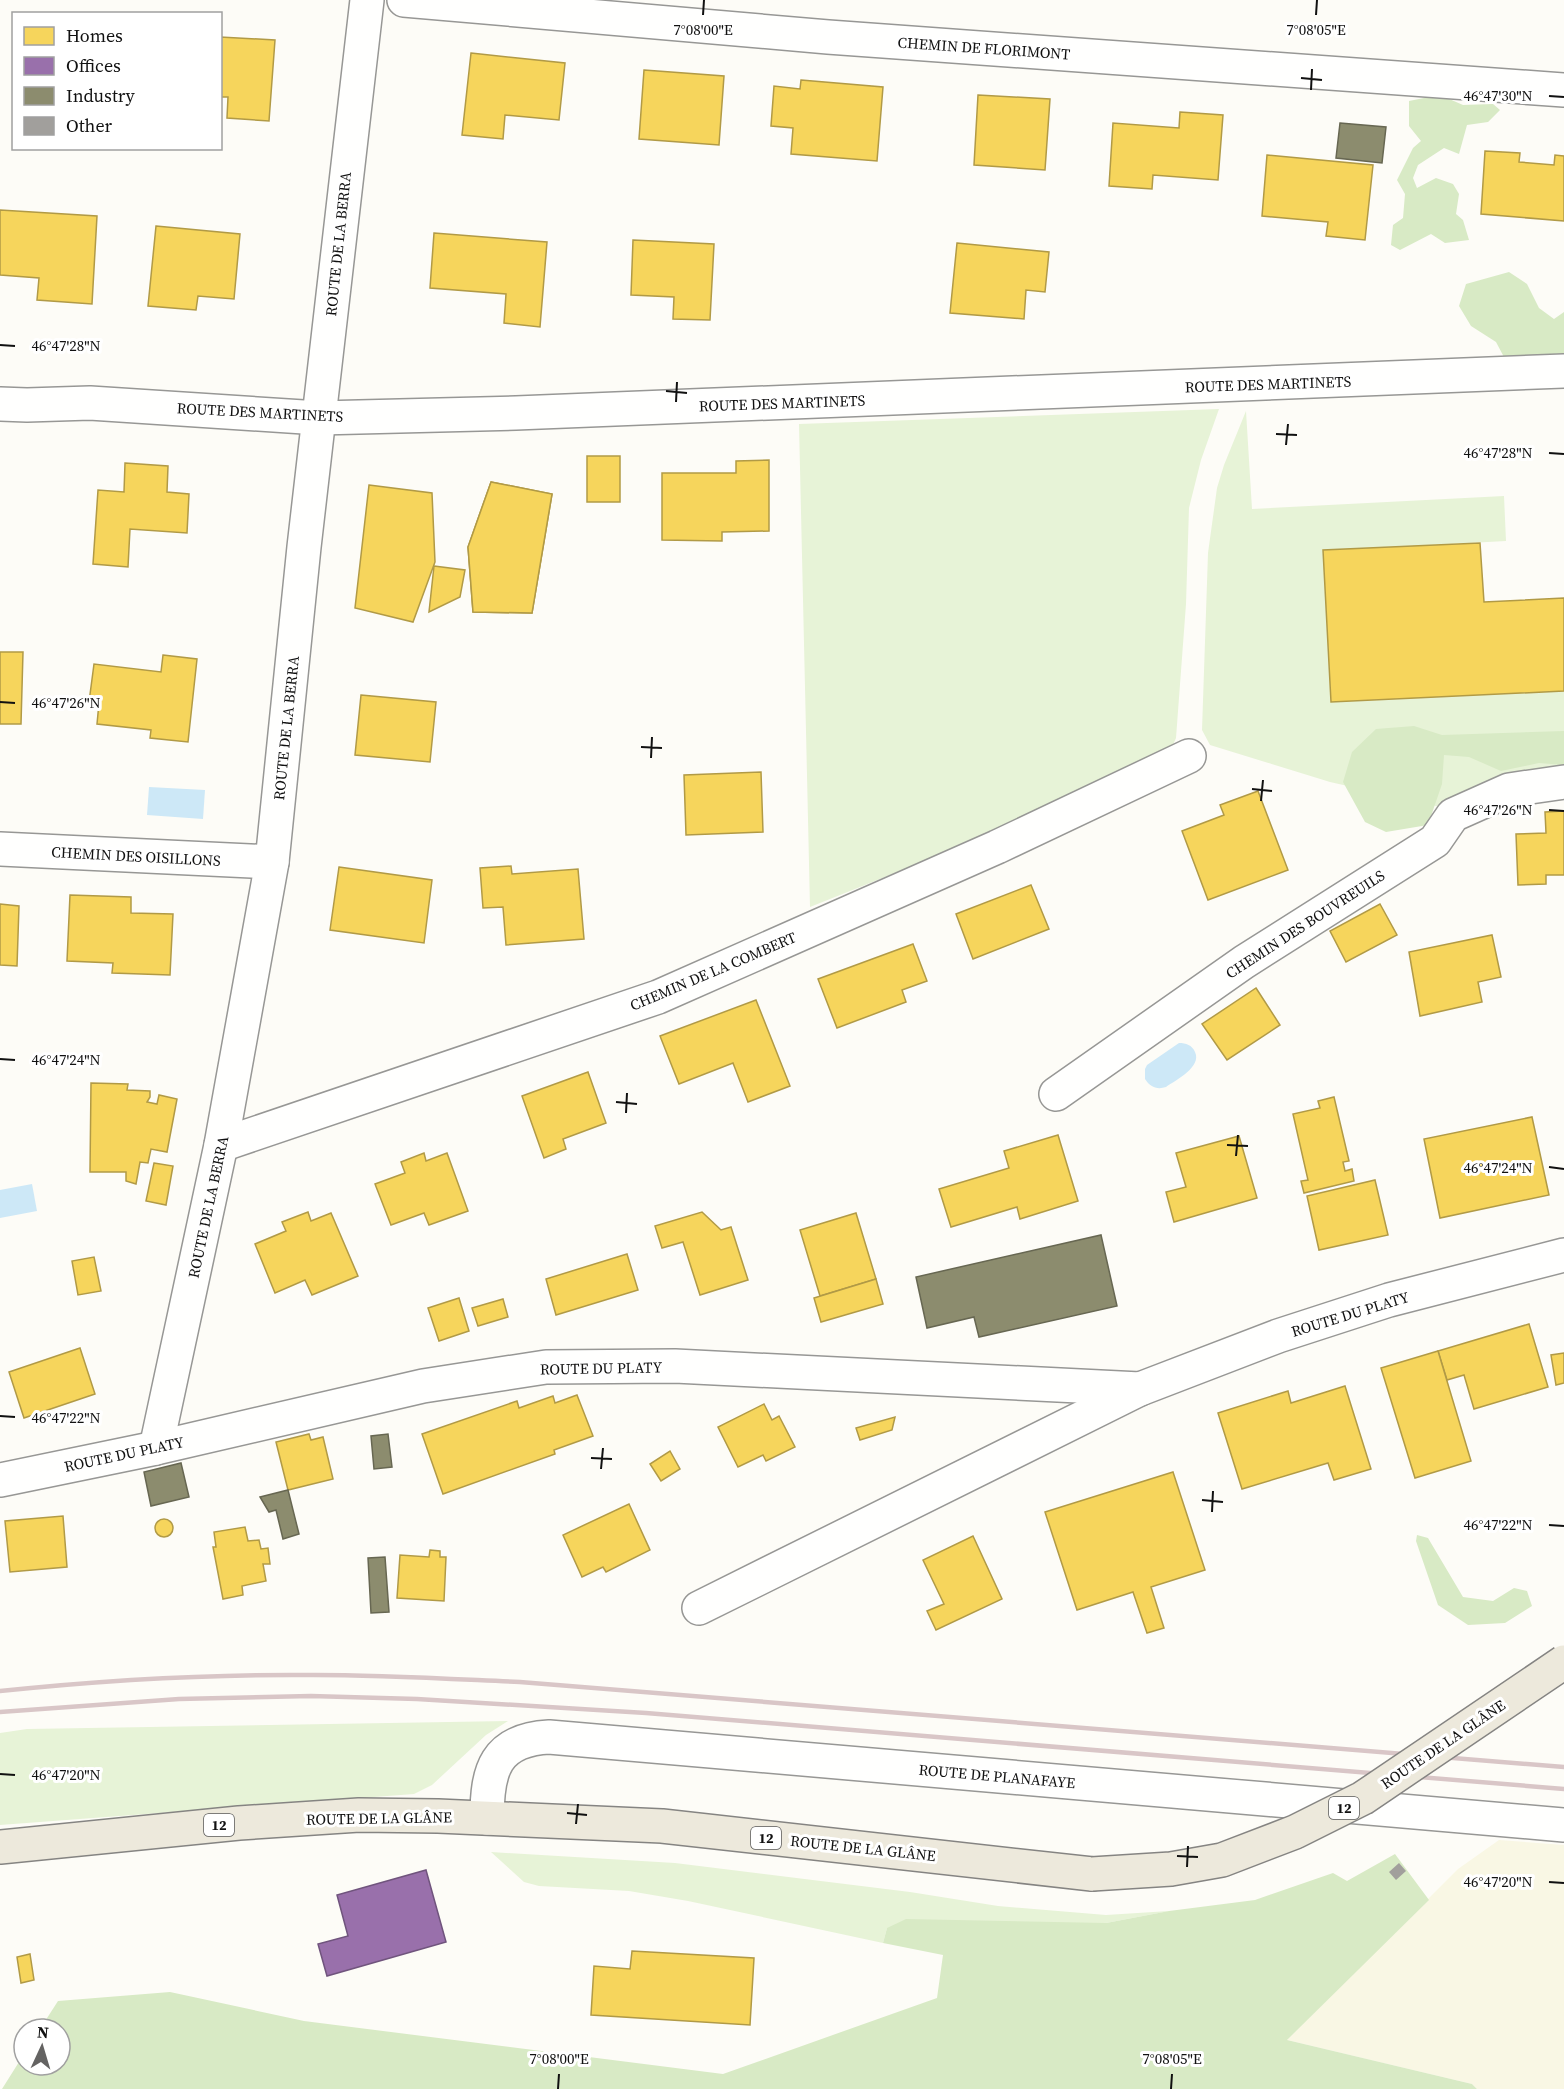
<svg xmlns="http://www.w3.org/2000/svg" width="1564" height="2089" viewBox="0 0 1564 2089" font-family="'Source Serif 4',serif">
<rect width="100%" height="100%" fill="#fdfcf7"/>
<!-- farmland -->
<polygon fill="#f9f7e4" points="1499,1840 1564,1845 1564,2089 1477,2089 1472,2084 1287,2040 1458,1869"/>
<!-- green -->
<g fill="#e7f3d7">
<polygon points="1219,409 1201,460 1189,508 1186,604 1176,738 1168,756 915,865 810,907 799,424"/>
<polygon points="1246,411 1252,509 1504,496 1506,541 1323,551 1331,702 1564,691 1564,774 1449,809 1330,782 1210,745 1202,730 1208,553 1217,488 1224,465"/>
<polygon points="508,1721 486,1735 432,1785 414,1794 0,1825 0,1733 27,1729"/>
<polygon points="491,1852 675,1863 910,1892 998,1906 1106,1915 1169,1911 1106,1923 887,1928 883,1943 688,1901 629,1891 539,1886 524,1882"/>
</g>
<!-- forest -->
<g fill="#d8eac5">
<polygon points="1429,97 1447,98 1463,105 1493,104 1500,110 1488,122 1467,125 1459,154 1444,148 1418,165 1413,178 1417,188 1436,178 1453,184 1459,194 1456,214 1463,220 1469,240 1445,243 1431,234 1400,250 1391,245 1393,225 1403,218 1405,194 1397,180 1413,148 1421,141 1409,126 1409,101"/>
<polygon points="1509,272 1527,284 1539,308 1554,319 1564,312 1564,360 1505,359 1496,342 1471,326 1459,306 1466,284"/>
<polygon points="1414,726 1442,735 1564,731 1564,765 1539,763 1501,771 1469,757 1444,755 1442,784 1428,825 1386,832 1365,822 1343,782 1352,752 1376,729"/>
<polygon points="1417,1535 1428,1538 1463,1597 1493,1601 1514,1588 1527,1591 1532,1606 1505,1623 1468,1625 1438,1605 1416,1541"/>
<polygon points="1395,1854 1429,1900 1287,2040 1472,2084 1477,2089 2,2089 24,2054 24,2065 60,2065 60,2029 40,2029 58,2001 170,1992 304,2021 723,2074 937,1998 943,1955 883,1943 887,1928 906,1919 1106,1923 1169,1911 1255,1900 1333,1873 1347,1881"/>
</g>
<!-- water -->
<g fill="#cde8f7">
<polygon points="149,787 205,790 203,819 147,815"/>
<path d="M1179,1043C1186,1043 1192,1045 1195,1052C1202,1067 1176,1080 1166,1087C1157,1090 1150,1087 1145,1079V1069L1147,1065Z"/>
<polygon points="32,1184 37,1211 0,1218 0,1190"/>
</g>
<!-- homes -->
<g fill="#f6d55c" stroke="#b19a46" stroke-width="1.5">
<polygon points="220,37 275,40 269,121 227,118 228,97 220,97"/>
<polygon points="471,53 565,63 559,120 505,115 503,139 462,135"/>
<polygon points="644,70 724,76 719,145 639,139"/>
<polygon points="801,80 883,87 877,161 791,154 793,128 771,126 774,86 800,89"/>
<polygon points="978,95 1050,99 1045,170 974,165"/>
<polygon points="1180,112 1223,115 1218,180 1153,175 1152,189 1109,186 1113,123 1179,128"/>
<polygon points="1485,151 1520,153 1519,162 1554,165 1555,155 1564,156 1564,221 1481,214"/>
<polygon points="1267,155 1373,165 1365,240 1326,236 1328,222 1262,216"/>
<polygon points="0,210 97,216 92,304 37,300 39,278 0,275"/>
<polygon points="156,226 240,234 234,299 198,296 196,310 148,306"/>
<polygon points="434,233 547,242 540,327 504,323 506,294 430,288"/>
<polygon points="633,240 714,244 710,320 673,319 674,297 631,295"/>
<polygon points="957,243 1049,252 1045,292 1026,290 1024,319 950,313"/>
<rect x="587" y="456" width="33" height="46"/>
<polygon points="769,460 769,531 722,532 722,541 662,540 662,473 736,473 736,461"/>
<polygon points="125,463 168,466 167,492 189,494 187,533 130,529 128,567 93,564 98,490 124,492"/>
<polygon points="491,482 552,494 532,613 473,612 468,547"/>
<polygon points="491,482 552,494 532,613 473,612 468,547"/>
<polygon points="369,485 432,493 435,562 413,622 355,608"/>
<polygon points="1480,543 1484,602 1564,598 1564,691 1331,702 1323,550"/>
<polygon points="434,566 465,570 460,597 429,612"/>
<polygon points="0,652 23,652 21,724 0,724"/>
<polygon points="163,655 197,659 188,742 150,738 151,730 97,724 99,703 89,702 94,664 161,672"/>
<polygon points="361,695 436,702 430,762 355,755"/>
<polygon points="761,772 763,832 686,835 684,775"/>
<polygon points="1258,791 1288,870 1208,900 1182,831 1224,815 1220,805"/>
<polygon points="1564,811 1564,875 1546,875 1546,884 1518,885 1516,834 1546,833 1545,812"/>
<polygon points="511,866 512,874 578,869 584,939 506,945 503,907 483,908 480,868"/>
<polygon points="339,867 432,880 424,943 330,930"/>
<polygon points="1031,885 1049,929 973,959 956,914"/>
<polygon points="70,895 131,897 131,913 173,914 170,975 112,973 113,963 67,961"/>
<polygon points="0,904 19,906 17,966 0,965"/>
<polygon points="1380,904 1397,935 1346,962 1330,931"/>
<polygon points="1492,935 1501,977 1478,982 1482,1002 1420,1016 1409,952"/>
<polygon points="913,944 927,981 902,990 906,1002 837,1028 818,979"/>
<polygon points="1256,988 1280,1025 1227,1060 1202,1024"/>
<polygon points="756,1000 790,1086 748,1102 733,1063 679,1084 660,1036"/>
<polygon points="588,1072 606,1123 563,1139 566,1149 544,1158 522,1096"/>
<polygon points="91,1083 128,1084 127,1090 150,1091 150,1097 147,1102 157,1104 159,1095 177,1099 167,1152 151,1149 148,1163 140,1162 136,1184 126,1181 126,1172 90,1172"/>
<polygon points="1334,1097 1349,1161 1343,1162 1345,1171 1352,1169 1354,1181 1304,1193 1301,1181 1308,1180 1293,1114 1320,1108 1318,1101"/>
<polygon points="1532,1117 1549,1195 1440,1218 1424,1139"/>
<polygon points="1058,1135 1078,1201 1020,1219 1017,1207 951,1227 939,1189 1009,1168 1004,1151"/>
<polygon points="1239,1136 1257,1198 1174,1222 1166,1192 1186,1187 1176,1153"/>
<polygon points="424,1153 426,1161 447,1153 468,1211 429,1225 424,1213 391,1225 375,1184 405,1173 401,1162"/>
<polygon points="154,1163 173,1166 166,1205 146,1201"/>
<polygon points="1375,1180 1388,1235 1319,1250 1307,1196"/>
<polygon points="308,1212 311,1221 331,1213 358,1276 312,1295 305,1280 275,1293 255,1244 286,1231 282,1222"/>
<polygon points="702,1212 721,1230 731,1227 748,1280 700,1295 683,1242 662,1248 655,1226"/>
<polygon points="856,1213 876,1279 820,1296 800,1230"/>
<polygon points="627,1254 638,1290 556,1315 546,1279"/>
<polygon points="94,1257 101,1291 78,1295 72,1261"/>
<polygon points="876,1279 883,1304 821,1322 814,1298"/>
<polygon points="459,1298 469,1331 439,1341 428,1308"/>
<polygon points="503,1299 508,1317 478,1326 472,1308"/>
<polygon points="1529,1324 1548,1387 1474,1409 1464,1375 1447,1380 1438,1351"/>
<polygon points="80,1348 95,1394 24,1418 9,1372"/>
<polygon points="1438,1351 1471,1461 1415,1478 1381,1368"/>
<polygon points="1564,1353 1564,1383 1556,1385 1551,1355"/>
<polygon points="1345,1386 1371,1469 1334,1480 1328,1463 1242,1489 1218,1413 1288,1391 1291,1403"/>
<polygon points="577,1395 593,1436 554,1450 555,1454 443,1494 422,1434 517,1401 519,1408 553,1396 555,1403"/>
<polygon points="764,1404 772,1420 779,1416 795,1447 766,1461 763,1455 738,1467 718,1427"/>
<polygon points="895,1417 892,1430 860,1440 856,1428"/>
<polygon points="309,1434 311,1440 323,1437 333,1479 288,1490 276,1442"/>
<polygon points="670,1451 680,1469 661,1481 650,1464"/>
<polygon points="1173,1472 1205,1570 1151,1587 1164,1628 1147,1633 1133,1592 1077,1610 1045,1512"/>
<polygon points="629,1504 650,1550 606,1572 603,1567 582,1577 563,1535"/>
<polygon points="63,1516 67,1567 10,1572 5,1521"/>
<circle cx="164" cy="1528" r="9"/>
<polygon points="245,1527 248,1541 259,1540 261,1549 268,1548 270,1564 263,1564 266,1581 242,1586 243,1595 223,1599 213,1547 216,1547 214,1532"/>
<polygon points="973,1536 1002,1599 936,1630 927,1611 944,1604 923,1560"/>
<polygon points="430,1550 440,1551 440,1557 446,1557 444,1601 397,1598 400,1555 429,1557"/>
<polygon points="632,1951 754,1958 750,2025 591,2015 594,1966 630,1969"/>
<polygon points="30,1954 34,1980 21,1983 17,1957"/>
</g>
<!-- offices -->
<polygon fill="#9970ab" stroke="#70547d" stroke-width="1.5" points="426,1870 446,1942 327,1976 318,1944 348,1936 337,1895"/>
<!-- industry -->
<g fill="#8c8c6e" stroke="#676752" stroke-width="1.5">
<polygon points="1340,123 1386,127 1382,163 1336,158"/>
<polygon points="1101,1235 1117,1306 979,1337 974,1317 927,1328 916,1277"/>
<polygon points="388,1434 392,1467 374,1469 371,1436"/>
<polygon points="181,1463 189,1497 151,1506 144,1472"/>
<polygon points="288,1490 299,1534 283,1539 276,1510 269,1512 260,1497"/>
<polygon points="385,1557 389,1612 371,1613 368,1558"/>
</g>
<!-- building -->
<polygon fill="#a19f9c" points="1399,1863 1406,1871 1396,1880 1389,1872"/>
<g fill="none" stroke-linecap="round" stroke-linejoin="round">
<defs>
<g id="minor">
<polyline points="404,0 828,37 1564,90"/>
<polyline points="0,404 27,405 90,403 319,418 516,413 1564,371"/>
<polyline points="0,849 272,862"/>
<polyline points="1056,1094 1244,962 1435,841 1453,815 1509,790 1564,782"/>
<polyline points="221,1145 658,997 997,847 1189,756"/>
<polyline points="156,1448 221,1145 272,862 304,547 367,0"/>
<polyline points="0,1480 156,1448 423,1386 546,1367 675,1366 1140,1389"/>
<polyline points="699,1608 1140,1389 1278,1336 1389,1300 1564,1255"/>
<path d="M487,1818C487,1770 495,1740 549,1737L1564,1825"/>
</g>
<polyline id="major" points="0,1847 239,1823 359,1815 438,1816 662,1826 1092,1874"/>
</defs>
<!-- minor casing -->
<use href="#minor" stroke="#979795" stroke-width="36"/>
<!-- major casing -->
<use href="#major" stroke="#858482" stroke-width="36"/>
<!-- minor -->
<use href="#minor" stroke="#fffffe" stroke-width="33"/>
<!-- major -->
<use href="#major" stroke="#ede9dc" stroke-width="33"/>
<!-- rail -->
<g stroke="#d9c6c7" stroke-width="4.5">
<path d="M0,1691C105,1680 209,1674 314,1675C383,1675 451,1679 520,1682L1564,1767"/>
<polyline points="0,1712 179,1699 311,1696 417,1699 646,1713 1564,1789"/>
</g>
<defs>
<polyline id="major-bridge" points="1092,1874 1171,1869 1222,1860 1295,1832 1363,1798 1564,1662"/>
</defs>
<!-- major-bridge casing -->
<use href="#major-bridge" stroke="#858482" stroke-width="36" stroke-linecap="butt"/>
<!-- major-bridge -->
<use href="#major-bridge" stroke="#ede9dc" stroke-width="33"/>
</g>
<!-- ticks -->
<path fill="none" stroke="#111" stroke-width="2" d="M703,15L704,0M1316,15L1317,0M1301,78L1322,80M1311,90L1312,69M1549,96L1564,97M0,345L15,346M666,391L687,393M676,402L677,382M1276,434L1297,435M1286,445L1288,424M1549,453L1564,454M0,702L15,703M641,747L662,748M651,758L652,737M1252,789L1272,791M1261,801L1263,780M1549,810L1564,811M0,1059L15,1060M616,1102L637,1104M626,1113L627,1093M1227,1145L1248,1146M1236,1156L1238,1135M1549,1167L1564,1169M0,1416L15,1417M591,1458L612,1459M601,1469L603,1448M1202,1500L1223,1502M1212,1512L1213,1491M1549,1525L1564,1526M0,1774L15,1775M567,1813L587,1815M576,1824L578,1804M1177,1856L1198,1857M1187,1867L1188,1846M1549,1882L1564,1883M558,2089L559,2074M1171,2089L1172,2074"/>
<g text-anchor="middle" dominant-baseline="central" stroke-width="6" stroke-linejoin="round" paint-order="stroke">
<!-- shield labels -->
<g fill="#fff" stroke="#585858" stroke-width="1.5">
<rect x="1329" y="1797" width="30" height="22" rx="4.5"/>
<rect x="204" y="1814" width="30" height="22" rx="4.5"/>
<rect x="751" y="1827" width="30" height="22" rx="4.5"/>
</g>
<g font-size="14" font-weight="bold" fill="#111">
<text x="1344" y="1808">12</text>
<text x="219" y="1825">12</text>
<text x="766" y="1838">12</text>
</g>
<!-- street labels -->
<g font-size="15" fill="#111" stroke="#fff">
<text transform="translate(984 48) rotate(4)">CHEMIN DE FLORIMONT</text>
<text transform="translate(338 244) rotate(-84)">ROUTE DE LA BERRA</text>
<text transform="translate(1268 384) rotate(-2)">ROUTE DES MARTINETS</text>
<text transform="translate(782 403) rotate(-2)">ROUTE DES MARTINETS</text>
<text transform="translate(260 412) rotate(3)">ROUTE DES MARTINETS</text>
<text transform="translate(286 728) rotate(-84)">ROUTE DE LA BERRA</text>
<text transform="translate(136 856) rotate(3)">CHEMIN DES OISILLONS</text>
<text transform="translate(1305 924) rotate(-33)">CHEMIN DES BOUVREUILS</text>
<text transform="translate(713 971) rotate(-23)">CHEMIN DE LA COMBERT</text>
<text transform="translate(208 1207) rotate(-78)">ROUTE DE LA BERRA</text>
<text transform="translate(1350 1314) rotate(-17)">ROUTE DU PLATY</text>
<text transform="translate(601 1368) rotate(-1)">ROUTE DU PLATY</text>
<text transform="translate(124 1454) rotate(-12)">ROUTE DU PLATY</text>
<text transform="translate(1443 1744) rotate(-34)">ROUTE DE LA GLÂNE</text>
<text transform="translate(997 1776) rotate(5)">ROUTE DE PLANAFAYE</text>
<text transform="translate(379 1818) rotate(-1)">ROUTE DE LA GLÂNE</text>
<text transform="translate(863 1848) rotate(6)">ROUTE DE LA GLÂNE</text>
</g>
</g>
<g font-size="15" text-anchor="middle" fill="#111" stroke="#fff" stroke-width="6" stroke-linejoin="round" paint-order="stroke">
<text x="703" y="35">7°08'00"E</text>
<text x="1316" y="35">7°08'05"E</text>
<text x="1498" y="101">46°47'30"N</text>
<text x="66" y="351">46°47'28"N</text>
<text x="1498" y="458">46°47'28"N</text>
<text x="66" y="708">46°47'26"N</text>
<text x="1498" y="815">46°47'26"N</text>
<text x="66" y="1065">46°47'24"N</text>
<text x="1498" y="1173">46°47'24"N</text>
<text x="66" y="1423">46°47'22"N</text>
<text x="1498" y="1530">46°47'22"N</text>
<text x="66" y="1780">46°47'20"N</text>
<text x="1498" y="1887">46°47'20"N</text>
<text x="559" y="2064">7°08'00"E</text>
<text x="1172" y="2064">7°08'05"E</text>
</g>
<!-- legend -->
<rect x="12" y="12" width="210" height="138" fill="#ffffff" stroke="#a0a0a0" stroke-width="1.5"/>
<rect x="24" y="27" width="30" height="18" fill="#f6d55c" stroke="#a0a0a0" stroke-width="1.5"/>
<text x="66" y="42" font-size="18" fill="#111111">Homes</text>
<rect x="24" y="57" width="30" height="18" fill="#9970ab" stroke="#a0a0a0" stroke-width="1.5"/>
<text x="66" y="72" font-size="18" fill="#111111">Offices</text>
<rect x="24" y="87" width="30" height="18" fill="#8c8c6e" stroke="#a0a0a0" stroke-width="1.5"/>
<text x="66" y="102" font-size="18" fill="#111111">Industry</text>
<rect x="24" y="117" width="30" height="18" fill="#a19f9c" stroke="#a0a0a0" stroke-width="1.5"/>
<text x="66" y="132" font-size="18" fill="#111111">Other</text>
<!-- north arrow -->
<g transform="translate(42 2047) rotate(4)"><circle r="28" fill="#ffffff" stroke="#a0a0a0" stroke-width="1.5"/>
<path d="M0-4.5L10 22L0 15L-10 22Z" fill="#646362"/>
<text y="-9" font-size="16" font-weight="bold" text-anchor="middle" fill="#111111">N</text>
</g>
</svg>
